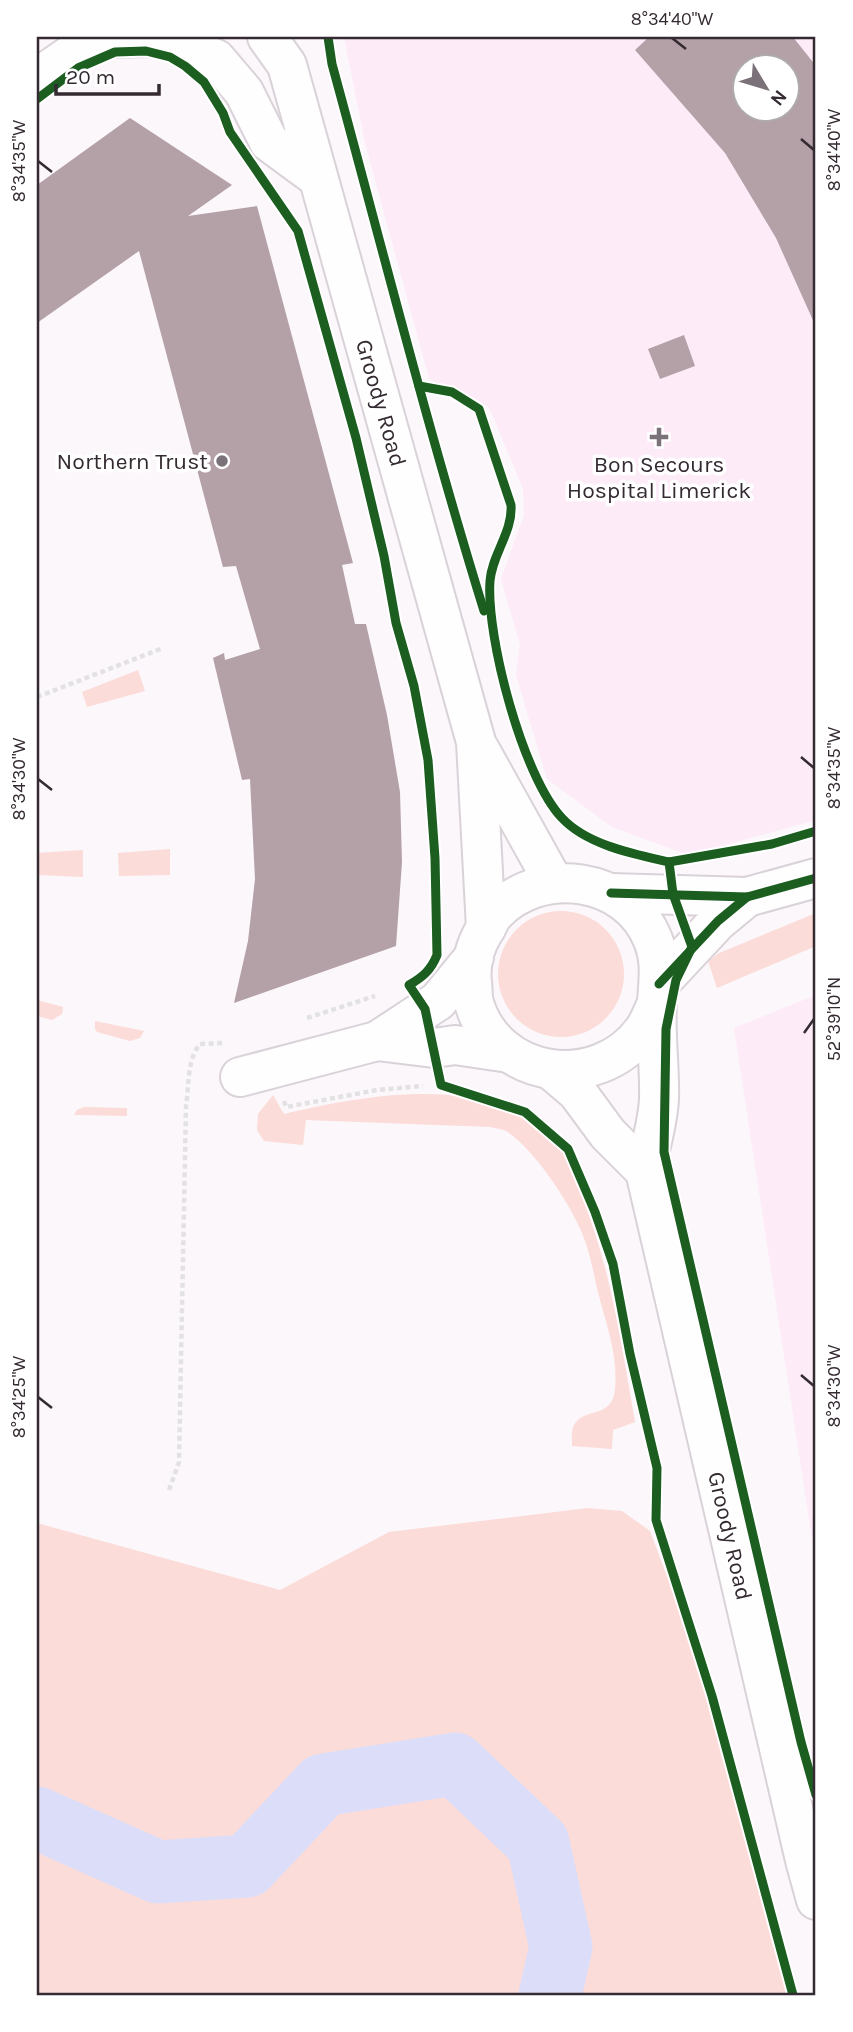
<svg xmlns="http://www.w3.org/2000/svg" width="853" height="2032" viewBox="0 0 853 2032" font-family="Karla,sans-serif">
<rect width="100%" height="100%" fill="#fcf7fb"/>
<!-- built -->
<g fill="#fdebf8" fill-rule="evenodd">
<path d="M344,37H816V820L688,855L612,827L547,779L516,675L520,645L501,579L524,515L523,489L489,407L475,399L437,386L429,378L366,147ZM744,66H786V108H744Z"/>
<polygon points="816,995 816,1565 734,1028"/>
</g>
<!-- green -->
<g fill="#fbdcd8">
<polygon points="138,670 145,691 87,707 82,692"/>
<polygon points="170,849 170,875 119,876 118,853"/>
<polygon points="83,850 83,877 37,875 37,853"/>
<circle cx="561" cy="974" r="63"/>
<polygon points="816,913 816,946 717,988 708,961 719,953"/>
<polygon points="37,1000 63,1007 62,1014 52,1020 37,1016"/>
<polygon points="95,1021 144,1031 140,1038 130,1041 97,1032 95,1029"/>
<path d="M273,1095L284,1114C364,1095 495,1070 556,1143C565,1154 570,1168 575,1181C609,1256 621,1341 635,1422L613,1430L612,1449L572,1446C572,1439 571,1430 574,1425C585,1406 612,1420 615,1389C618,1358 608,1329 600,1300C594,1278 591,1254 582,1233C569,1202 534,1149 506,1131C502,1129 495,1128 490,1127L306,1120L303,1145L264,1141L257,1130L258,1114Z"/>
<polygon points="84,1107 127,1108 127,1116 74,1115 77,1110"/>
<polygon points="588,1508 622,1511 650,1531 712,1696 793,1995 37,1995 37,1523 280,1590 389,1532"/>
</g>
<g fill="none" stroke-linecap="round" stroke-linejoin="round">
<!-- river -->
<polyline stroke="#dcdef9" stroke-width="63" points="37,1818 158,1872 247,1866 323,1785 455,1764 538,1843 561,1947 550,1995"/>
</g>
<!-- building -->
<g fill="#b4a0a7" fill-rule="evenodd">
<path d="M649,37H793L816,66V327L776,238L725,153L635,50ZM744,66H786V108H744Z"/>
<polygon points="130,118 232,185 188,216 257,206 353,563 342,565 355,624 366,624 387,715 400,792 402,862 396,946 234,1003 248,941 255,879 250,779 242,780 213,658 224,653 225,660 260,649 236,566 223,567 139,251 37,323 37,185"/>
<polygon points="684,335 695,366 660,379 648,349"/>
</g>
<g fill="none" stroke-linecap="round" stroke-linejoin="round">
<defs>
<g id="minor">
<polyline points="267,37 287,65 476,742 486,928"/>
<polyline points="480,750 554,883"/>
<polyline points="611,893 747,897 816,878"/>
<polyline points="659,984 718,921 747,897"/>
<path d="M657,1003C653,1012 649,1023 643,1031C597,1093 496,1079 474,1003C472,996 473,988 472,982C470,965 475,946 484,931C488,926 490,918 495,913C540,865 628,876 653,940C662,962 658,981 657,1003C655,1035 660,1067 659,1099C658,1122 650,1148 645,1171L805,1860L816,1900"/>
<polyline points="377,1041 434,1048 455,1045 509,1053"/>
<polyline points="550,1069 577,1092 608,1134 645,1171"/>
<polyline points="240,1077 377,1041 438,1001 474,957"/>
</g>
<polyline id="major" points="37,78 85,45 113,38 151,37 176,42 216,59 244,92 269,142 318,178"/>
</defs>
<!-- minor casing -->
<use href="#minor" stroke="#d9d2d8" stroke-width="42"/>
<!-- major casing -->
<use href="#major" stroke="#d9d2d8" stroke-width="42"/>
<!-- path -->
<g stroke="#e3e2e3" stroke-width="4.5" stroke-dasharray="5 3.5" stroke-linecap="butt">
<polyline points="37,697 163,648"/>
<polyline points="307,1018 375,996"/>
<polyline points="284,1101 286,1107 377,1090 423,1086"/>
<path d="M169,1490L179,1462L186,1106C189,1086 187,1059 200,1044L225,1043"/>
</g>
<!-- minor -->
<use href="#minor" stroke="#fffefe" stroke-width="38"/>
<!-- major -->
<use href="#major" stroke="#fffefe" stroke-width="38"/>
<defs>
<g id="cycleway">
<path d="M328,37L332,64C382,247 428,430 484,611"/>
<path d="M37,99L78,68L115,52L146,51L170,57L185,66L204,82L223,113L230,132L298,231L356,438L384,556L396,623L414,686L428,760L435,858L437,955C431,970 423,977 409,985L425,1009L441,1085L525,1112L568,1149L595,1212L613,1264L630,1354L657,1468L656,1520L712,1696L793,1995"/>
<path d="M419,386L452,392L479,409L511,505C513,532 492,554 490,581C486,637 523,777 562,818C587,845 634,854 669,862L673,894L692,947L676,980L666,1029L664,1152L801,1742L816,1795"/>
<polyline points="669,862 772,844 816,831"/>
<polyline points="611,893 747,897 816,878"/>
<polyline points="659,984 718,921 747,897"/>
</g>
</defs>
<!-- cycleway casing -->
<use href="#cycleway" stroke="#fff" stroke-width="13"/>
<!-- cycleway -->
<use href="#cycleway" stroke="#1b5e20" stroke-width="9"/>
</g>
<!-- ticks -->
<path fill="none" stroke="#342a31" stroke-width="2.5" d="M672,38L686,49M801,139L814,150M38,161L52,172M801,757L814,768M38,779L52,790M804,1033L814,1019M801,1375L814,1386M38,1397L52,1408"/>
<!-- markers -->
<g fill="#7a7278" stroke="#fff" stroke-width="2.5">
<path d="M655.5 426.5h7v7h7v7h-7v7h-7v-7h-7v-7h7z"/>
<circle cx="222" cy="461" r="7"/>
</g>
<g text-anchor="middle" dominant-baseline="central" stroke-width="7" stroke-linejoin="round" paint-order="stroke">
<!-- street labels -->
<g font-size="23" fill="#342a31" stroke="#fff">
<text transform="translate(381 403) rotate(74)">Groody Road</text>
<text transform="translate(730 1536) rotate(77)">Groody Road</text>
</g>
<!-- poi labels -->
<g font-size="23" fill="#342a31" stroke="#fff" text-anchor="end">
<text x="208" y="461">Northern Trust</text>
<text x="659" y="464" text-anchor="middle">Bon Secours<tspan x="659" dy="26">Hospital Limerick</tspan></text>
</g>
</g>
<!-- border -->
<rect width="853" height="2032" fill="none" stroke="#ffffff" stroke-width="77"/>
<!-- north arrow -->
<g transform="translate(766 88) rotate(128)"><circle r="33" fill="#ffffff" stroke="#aeaaad" stroke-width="2"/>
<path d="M0-5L12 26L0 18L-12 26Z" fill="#7a7278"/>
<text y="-10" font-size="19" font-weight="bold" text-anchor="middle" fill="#342a31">N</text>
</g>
<!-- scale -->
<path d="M56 84v10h103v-10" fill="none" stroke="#342a31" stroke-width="3.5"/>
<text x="66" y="84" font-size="21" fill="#342a31" stroke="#ffffff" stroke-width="5" paint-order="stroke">20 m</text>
<rect x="38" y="38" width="776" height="1956" fill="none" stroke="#342a31" stroke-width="2.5"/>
<g font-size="18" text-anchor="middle" fill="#342a31">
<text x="672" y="25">8°34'40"W</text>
<text transform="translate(834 150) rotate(-90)" y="6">8°34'40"W</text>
<text transform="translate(19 161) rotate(-90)" y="6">8°34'35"W</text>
<text transform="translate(834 768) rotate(-90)" y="6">8°34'35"W</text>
<text transform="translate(19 779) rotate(-90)" y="6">8°34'30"W</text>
<text transform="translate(834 1019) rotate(-90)" y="6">52°39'10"N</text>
<text transform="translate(834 1386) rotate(-90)" y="6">8°34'30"W</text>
<text transform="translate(19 1397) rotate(-90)" y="6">8°34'25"W</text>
</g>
</svg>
